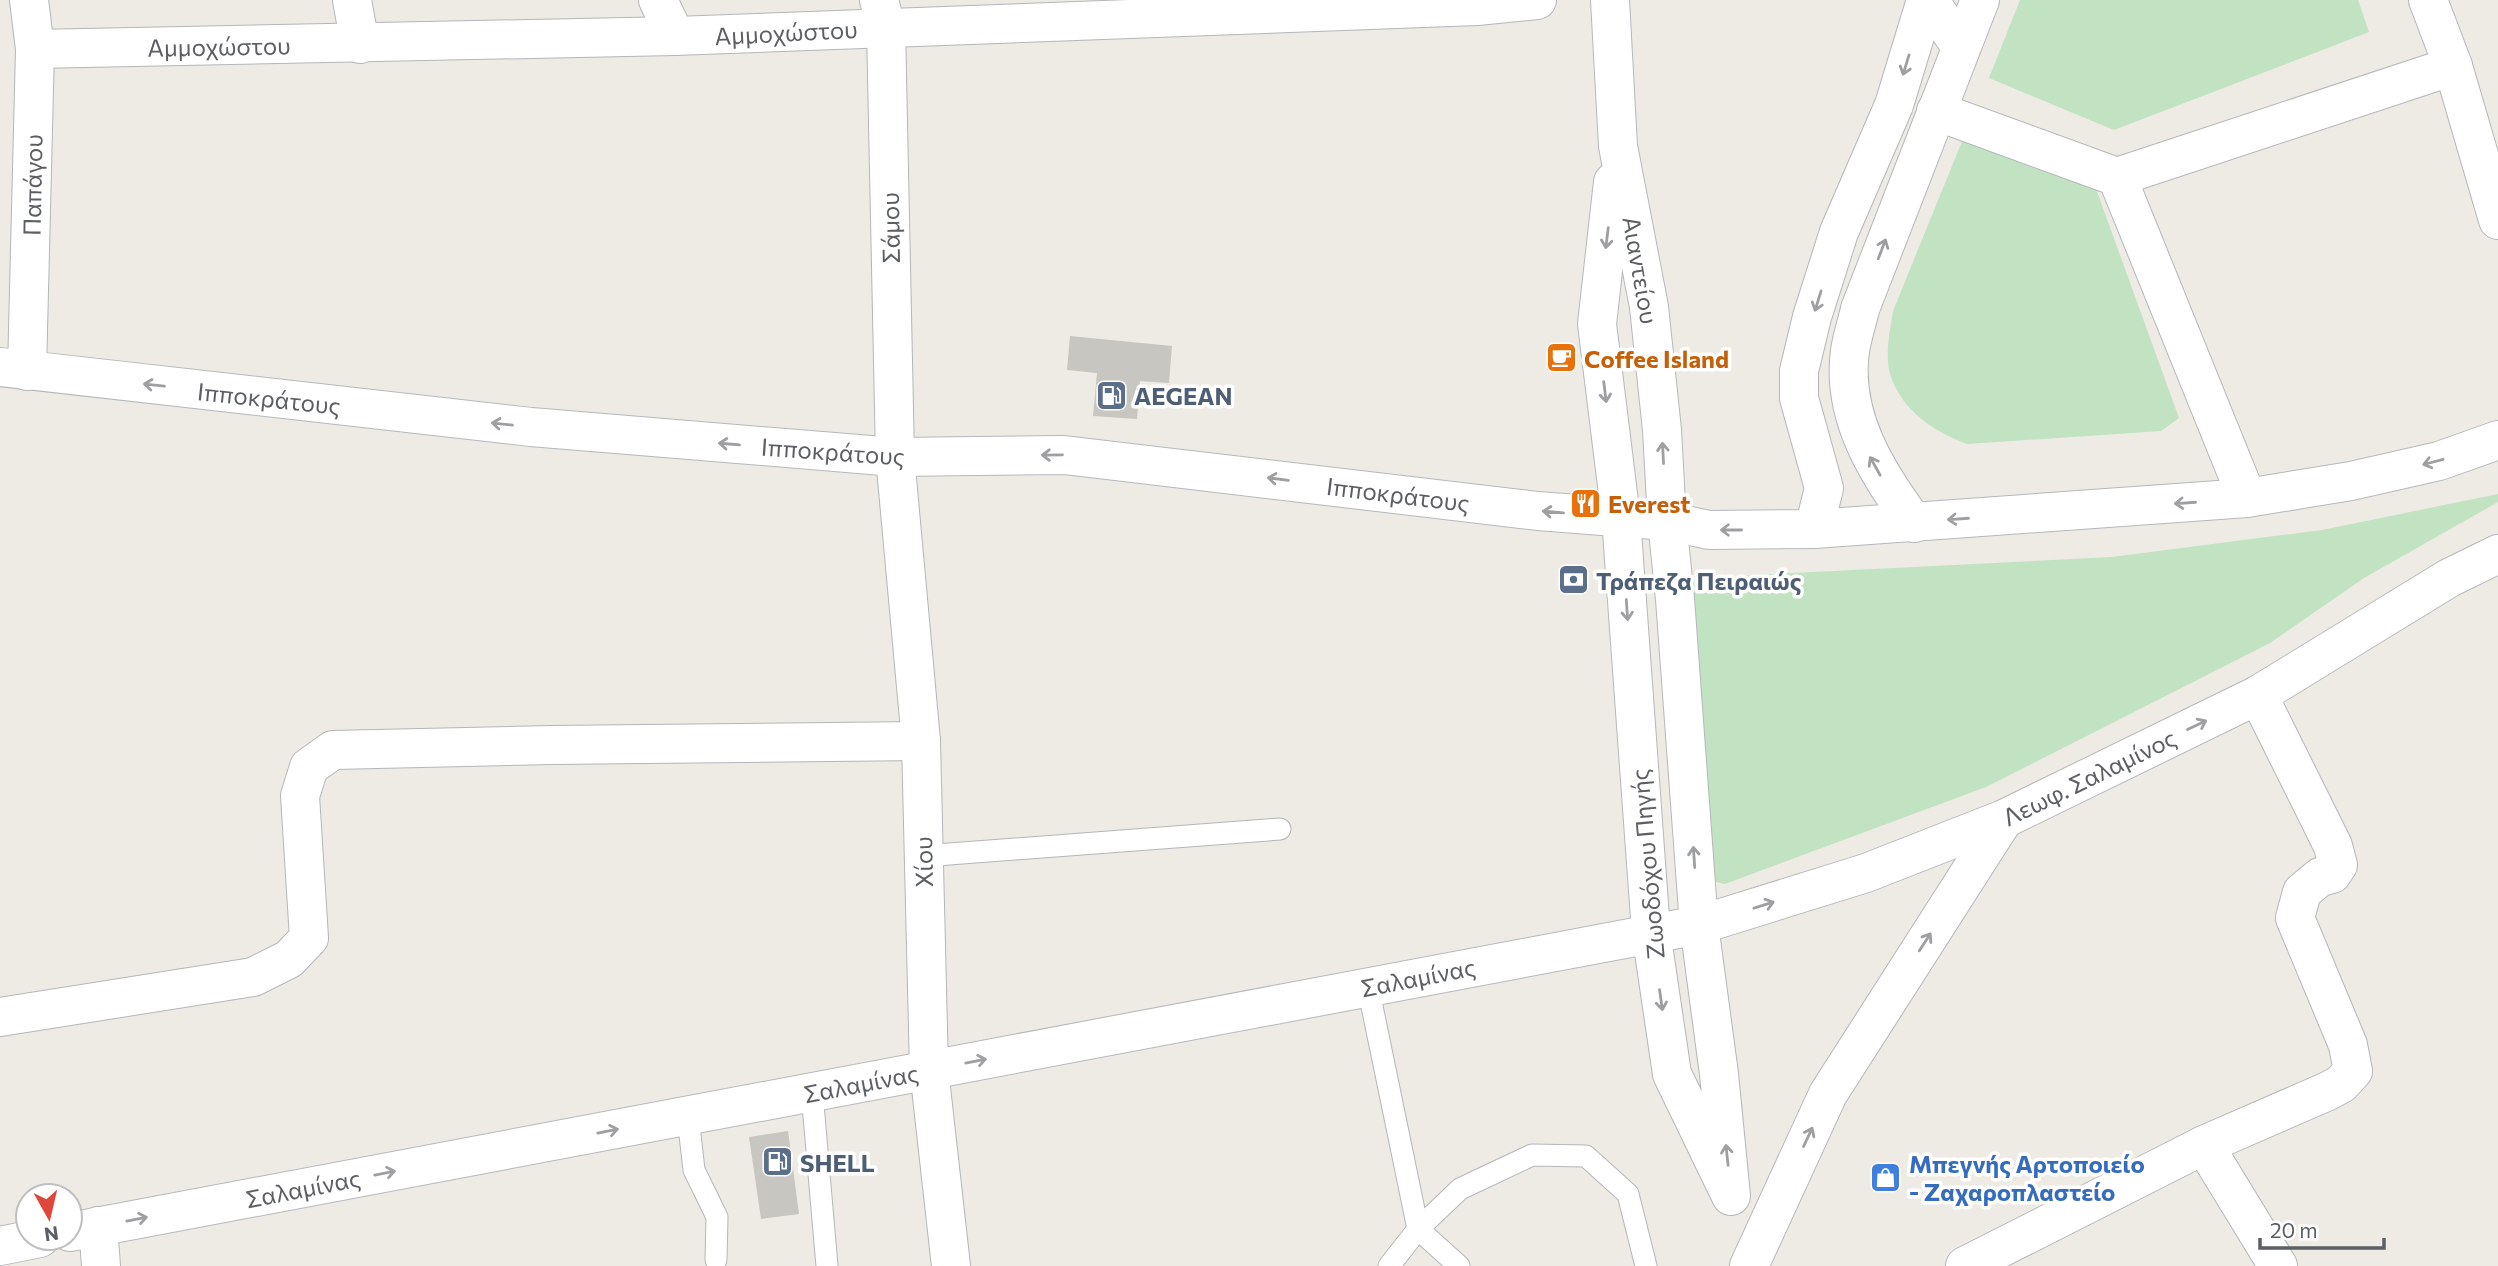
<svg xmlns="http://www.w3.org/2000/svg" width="2498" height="1266" viewBox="0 0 2498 1266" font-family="Commissioner,sans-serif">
<rect width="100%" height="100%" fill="#edebe3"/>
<!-- green -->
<g fill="#c1e3c2">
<polygon points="2020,0 2358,0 2369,32 2114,130 1989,78"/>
<path d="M1963,139L2095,186L2179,418L2161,431L1967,444C1933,431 1904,412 1891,377C1884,357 1890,331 1893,311Z"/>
<polygon points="2498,494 2498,502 2364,578 2270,643 1986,787 1725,884 1708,880 1688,581 1715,577 2112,557 2322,530"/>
</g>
<!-- building -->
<g fill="#c8c6c0">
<polygon points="1070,336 1172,346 1169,383 1140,381 1137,419 1093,416 1097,373 1067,370"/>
<polygon points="788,1131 799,1214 761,1219 749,1137"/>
</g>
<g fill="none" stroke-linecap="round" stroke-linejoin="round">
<defs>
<g id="service">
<polyline points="923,856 1280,829"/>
<polyline points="1368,987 1418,1229 1459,1266"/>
<polyline points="812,1093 827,1266"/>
<polyline points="688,1117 694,1170 717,1217 716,1260"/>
<polyline points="1389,1266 1418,1229 1460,1189 1532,1155 1586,1156 1628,1194 1646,1266"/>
</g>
<g id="minor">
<polyline points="352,0 360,44"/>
<polyline points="658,0 675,36"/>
<polyline points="879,0 886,27 895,457 921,741 929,1070 951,1266"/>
<polyline points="1929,0 1961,47"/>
<polyline points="2428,0 2453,66 2498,220"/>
<polyline points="35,49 675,36 1477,6 1537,0"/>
<polyline points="1936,111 2117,177 2247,498"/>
<polyline points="2117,177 2453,66"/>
<polyline points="27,371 35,49 29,0"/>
<polyline points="0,1017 253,977 289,959 309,938 300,796 309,767 333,750 552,745 921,741"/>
<polyline points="2204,1145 2278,1266"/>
<polyline points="98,1226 101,1266"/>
<polyline points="1965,1266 2204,1145 2328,1091 2341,1084 2353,1071 2348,1045 2295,918 2302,892 2320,877 2332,874 2338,865 2333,846 2258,695"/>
</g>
<g id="tertiary">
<path d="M1914,523C1877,473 1841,416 1850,351C1852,337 1857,323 1860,309L1980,0"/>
<polyline points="1814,529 1824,488 1799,398 1799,371 1812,317 1839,232 1894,105 1926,0"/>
<polyline points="1651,932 1672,1074 1731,1196 1719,1074 1699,925"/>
<polyline points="1749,1266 1828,1094 2004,819"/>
</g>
<g id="secondary">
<polyline points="1610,0 1618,146 1649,307 1662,430 1667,521 1675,599 1699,925"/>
<polyline points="1613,182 1597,324 1621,518 1651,932"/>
<polyline points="0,367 531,427 895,457 1064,455 1538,511 1667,521 1709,530 1814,529 2247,498 2351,481 2439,461 2498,440"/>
<polyline points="70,1232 1699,925 1866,873 2004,819 2258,695 2449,578 2498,554"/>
<polyline points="0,1246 40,1238"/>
</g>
</defs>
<!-- service casing -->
<use href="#service" stroke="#b4b6ba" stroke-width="23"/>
<!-- minor casing -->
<use href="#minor" stroke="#b4b6ba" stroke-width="40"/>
<!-- tertiary casing -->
<use href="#tertiary" stroke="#b4b6ba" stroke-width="40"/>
<!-- secondary casing -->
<use href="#secondary" stroke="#b5b8bd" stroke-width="40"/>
<!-- service -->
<use href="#service" stroke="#fff" stroke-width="21"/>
<!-- minor -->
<use href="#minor" stroke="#fff" stroke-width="38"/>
<!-- tertiary -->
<use href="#tertiary" stroke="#fff" stroke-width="38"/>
<!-- secondary -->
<use href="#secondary" stroke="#fff" stroke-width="38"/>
</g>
<!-- one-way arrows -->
<defs><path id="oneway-shaft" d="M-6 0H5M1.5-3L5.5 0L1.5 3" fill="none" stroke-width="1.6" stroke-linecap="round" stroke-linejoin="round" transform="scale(1.75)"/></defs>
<g stroke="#9d9fa1">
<use href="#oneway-shaft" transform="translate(1906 65) rotate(107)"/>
<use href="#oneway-shaft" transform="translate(1607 238) rotate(97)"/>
<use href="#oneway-shaft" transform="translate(1882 249) rotate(-69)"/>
<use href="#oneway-shaft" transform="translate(1818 301) rotate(107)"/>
<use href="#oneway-shaft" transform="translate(154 385) rotate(-174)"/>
<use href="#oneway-shaft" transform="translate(1605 392) rotate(83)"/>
<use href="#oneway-shaft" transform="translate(502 424) rotate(-174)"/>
<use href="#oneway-shaft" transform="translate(729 444) rotate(-175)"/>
<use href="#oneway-shaft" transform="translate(1663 453) rotate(-93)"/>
<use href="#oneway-shaft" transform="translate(1052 455) rotate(179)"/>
<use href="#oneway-shaft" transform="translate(2433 462) rotate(165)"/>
<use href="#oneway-shaft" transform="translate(1875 466) rotate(-119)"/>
<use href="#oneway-shaft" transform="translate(1278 479) rotate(-173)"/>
<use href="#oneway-shaft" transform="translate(2185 503) rotate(176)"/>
<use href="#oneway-shaft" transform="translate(1553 512) rotate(-175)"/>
<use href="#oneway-shaft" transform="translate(1958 519) rotate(176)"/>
<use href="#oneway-shaft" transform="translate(1731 530) rotate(180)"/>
<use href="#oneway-shaft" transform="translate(1627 610) rotate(86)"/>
<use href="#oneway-shaft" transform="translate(2197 725) rotate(-26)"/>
<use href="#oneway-shaft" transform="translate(1694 857) rotate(-94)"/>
<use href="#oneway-shaft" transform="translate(1764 905) rotate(-17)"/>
<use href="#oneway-shaft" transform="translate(1925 942) rotate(-57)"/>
<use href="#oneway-shaft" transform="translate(1661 1000) rotate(82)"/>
<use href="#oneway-shaft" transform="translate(976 1061) rotate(-11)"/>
<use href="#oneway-shaft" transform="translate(608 1131) rotate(-11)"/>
<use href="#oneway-shaft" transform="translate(1808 1137) rotate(-65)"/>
<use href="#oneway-shaft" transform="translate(1727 1155) rotate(-96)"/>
<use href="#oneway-shaft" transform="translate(385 1173) rotate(-11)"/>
<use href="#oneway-shaft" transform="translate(137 1219) rotate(-11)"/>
</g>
<!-- icons -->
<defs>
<symbol id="cafe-square" viewBox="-11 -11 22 22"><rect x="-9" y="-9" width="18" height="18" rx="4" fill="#e8710a" stroke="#fff"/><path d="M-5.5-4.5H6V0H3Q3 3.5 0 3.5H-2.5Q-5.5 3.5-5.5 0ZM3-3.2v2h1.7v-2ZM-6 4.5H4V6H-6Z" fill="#fff"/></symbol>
<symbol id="fuel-square" viewBox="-11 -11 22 22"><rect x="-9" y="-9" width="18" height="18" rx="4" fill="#5c6f8a" stroke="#fff"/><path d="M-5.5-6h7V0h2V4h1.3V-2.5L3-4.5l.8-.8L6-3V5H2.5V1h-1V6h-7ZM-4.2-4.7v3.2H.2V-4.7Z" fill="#fff"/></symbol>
<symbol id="restaurant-square" viewBox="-11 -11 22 22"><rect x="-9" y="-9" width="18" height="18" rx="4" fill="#e8710a" stroke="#fff"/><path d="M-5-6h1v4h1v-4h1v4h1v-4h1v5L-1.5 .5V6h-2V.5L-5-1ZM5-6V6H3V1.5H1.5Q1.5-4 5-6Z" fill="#fff"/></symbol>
<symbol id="bank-square" viewBox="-11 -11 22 22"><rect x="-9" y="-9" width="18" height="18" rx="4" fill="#5c6f8a" stroke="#fff"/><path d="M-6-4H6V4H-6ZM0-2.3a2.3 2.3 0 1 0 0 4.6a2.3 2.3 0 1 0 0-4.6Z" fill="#fff"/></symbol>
<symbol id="shop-square" viewBox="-11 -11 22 22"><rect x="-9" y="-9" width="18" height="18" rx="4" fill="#3f7fe0" stroke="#fff"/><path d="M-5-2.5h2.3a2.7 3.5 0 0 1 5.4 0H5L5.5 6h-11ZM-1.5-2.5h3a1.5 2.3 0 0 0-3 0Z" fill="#fff"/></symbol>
</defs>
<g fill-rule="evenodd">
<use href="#cafe-square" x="1544" y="340" width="35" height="35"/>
<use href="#fuel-square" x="1094" y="378" width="35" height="35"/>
<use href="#restaurant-square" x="1568" y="486" width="35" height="35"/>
<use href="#bank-square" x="1556" y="562" width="35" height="35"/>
<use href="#fuel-square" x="760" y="1144" width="35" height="35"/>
<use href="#shop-square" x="1868" y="1160" width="35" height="35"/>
</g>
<g text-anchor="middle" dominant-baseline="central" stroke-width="7" stroke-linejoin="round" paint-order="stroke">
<!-- street labels -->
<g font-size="24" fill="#5b5f63" stroke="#fff">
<text transform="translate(786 32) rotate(-3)">Αμμοχώστου</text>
<text transform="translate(219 46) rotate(-1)">Αμμοχώστου</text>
<text transform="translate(32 185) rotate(-89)">Παπάγου</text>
<text transform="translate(890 228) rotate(-91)">Σάμου</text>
<text transform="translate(1641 270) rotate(80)">Αιαντείου</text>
<text transform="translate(269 398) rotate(6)">Ιπποκράτους</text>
<text transform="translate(833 451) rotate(4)">Ιπποκράτους</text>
<text transform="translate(1398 494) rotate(7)">Ιπποκράτους</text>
<text transform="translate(2089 777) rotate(-26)">Λεωφ. Σαλαμίνος</text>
<text transform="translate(923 862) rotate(-91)">Χίου</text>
<text transform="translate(1647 864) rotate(-95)">Ζωοδόχου Πηγής</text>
<text transform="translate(1418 977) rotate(-11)">Σαλαμίνας</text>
<text transform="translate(861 1083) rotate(-11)">Σαλαμίνας</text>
<text transform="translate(303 1188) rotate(-11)">Σαλαμίνας</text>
</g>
<!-- food labels -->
<g font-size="24" font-weight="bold" fill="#c56008" stroke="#fff" text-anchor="start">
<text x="1584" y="358">Coffee Island</text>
<text x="1608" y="503">Everest</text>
</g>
<!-- service labels -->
<g font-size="24" font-weight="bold" fill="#4e5e75" stroke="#fff" text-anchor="start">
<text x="1134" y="395">AEGEAN</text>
<text x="1596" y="580">Τράπεζα Πειραιώς</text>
<text x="800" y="1162">SHELL</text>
</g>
<!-- shop labels -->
<g font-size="24" font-weight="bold" fill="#366cbe" stroke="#fff" text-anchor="start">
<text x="1909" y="1163">Μπεγνής Αρτοποιείο<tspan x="1909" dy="28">- Ζαχαροπλαστείο</tspan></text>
</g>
</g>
<!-- north arrow -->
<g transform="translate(49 1217) rotate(172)"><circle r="33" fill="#ffffff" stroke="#bdbfc1" stroke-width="2"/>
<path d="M0-5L12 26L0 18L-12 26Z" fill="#de4739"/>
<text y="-10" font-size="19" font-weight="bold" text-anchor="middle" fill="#5b5f63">N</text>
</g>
<!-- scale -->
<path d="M2260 1238v10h124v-10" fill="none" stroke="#5b5f63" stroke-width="3.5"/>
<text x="2270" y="1238" font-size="21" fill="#5b5f63" stroke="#ffffff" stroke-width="5" paint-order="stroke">20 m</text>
</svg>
